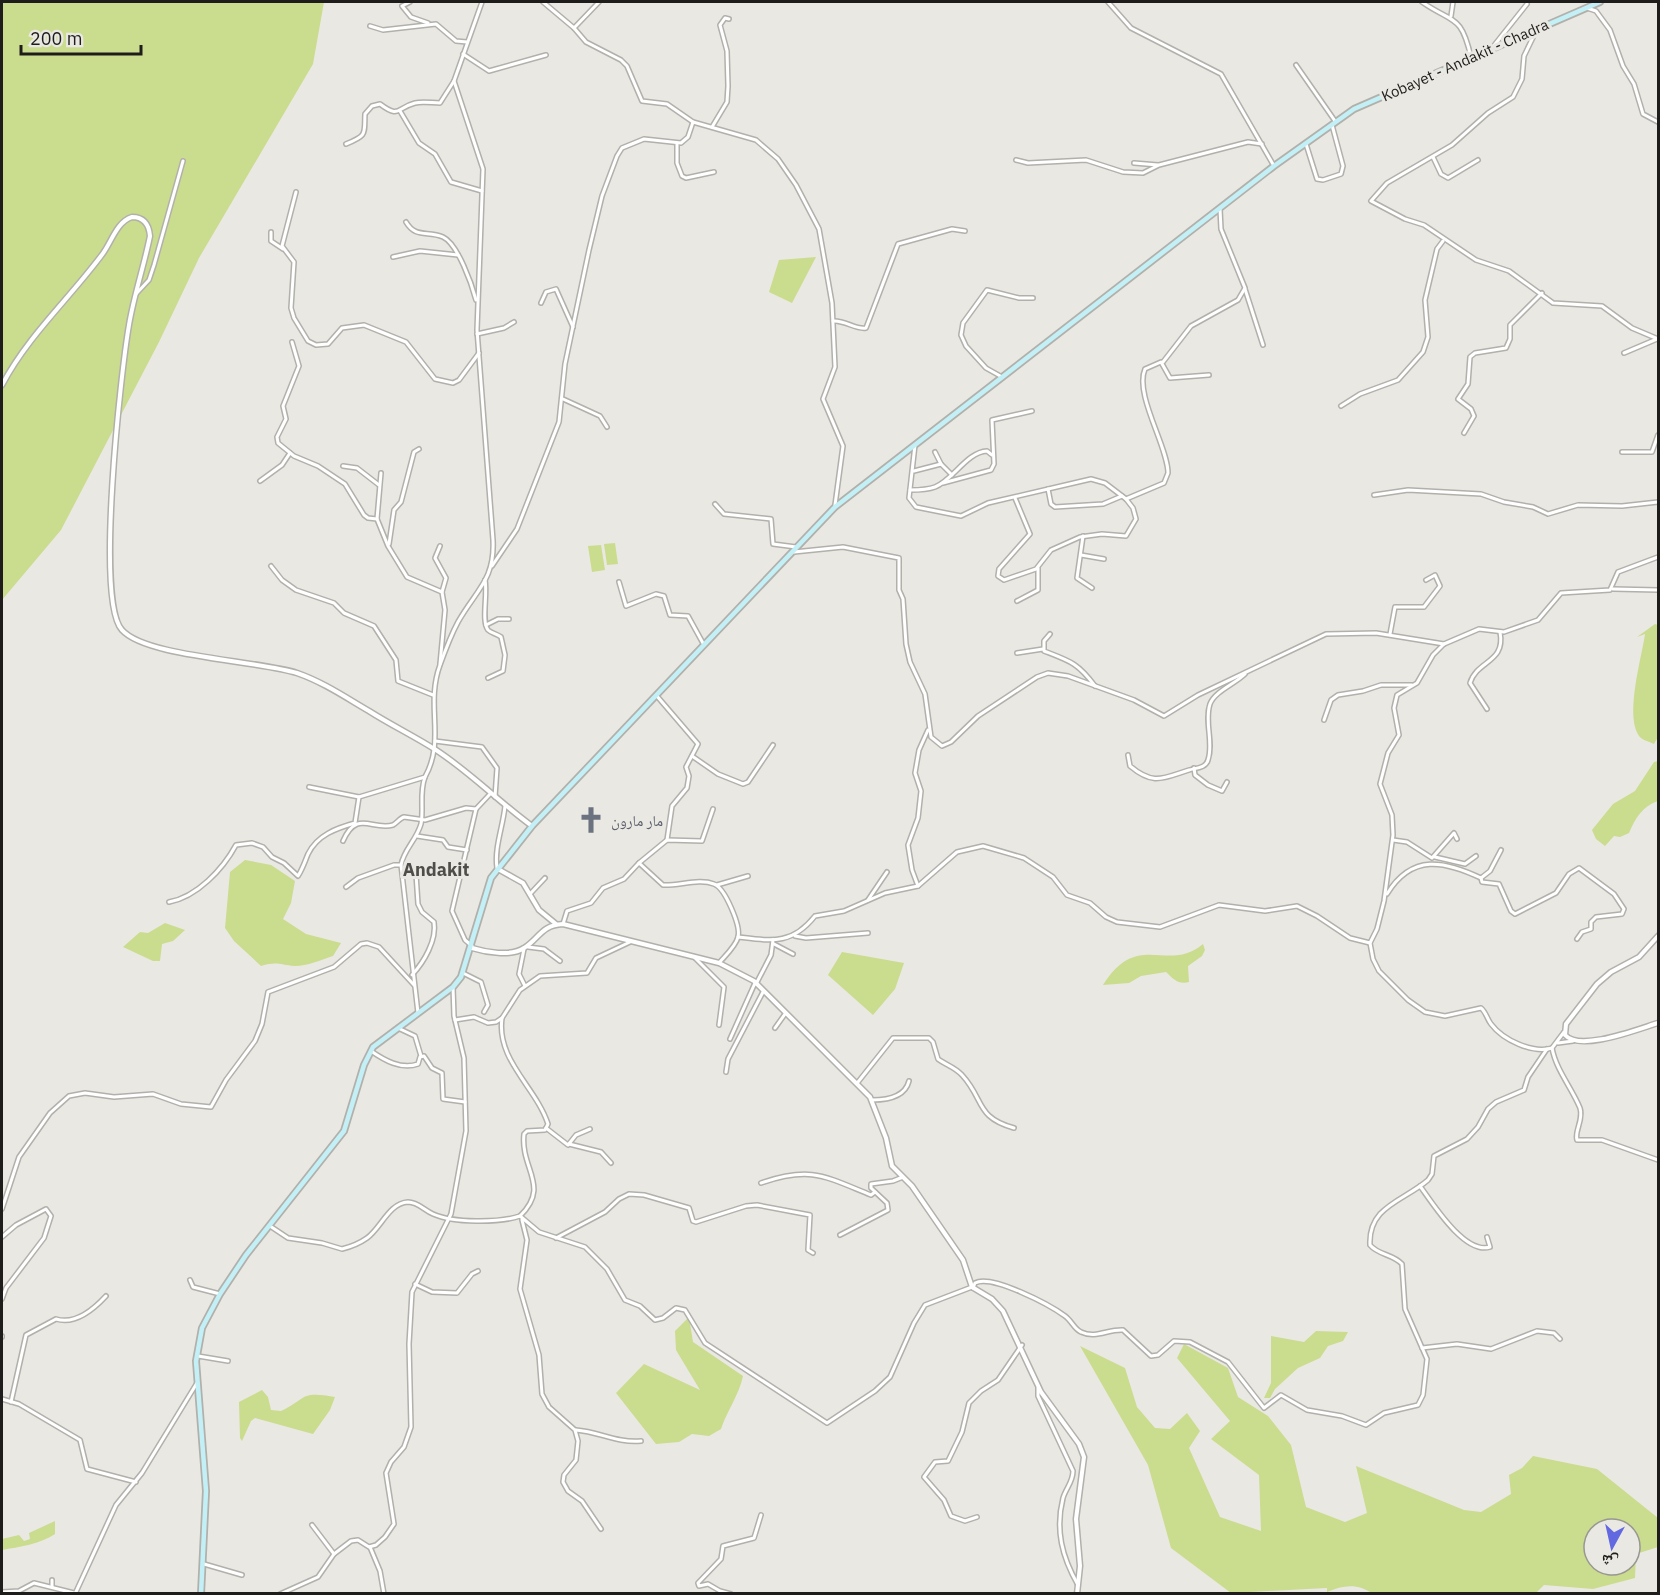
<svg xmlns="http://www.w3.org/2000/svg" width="1660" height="1595" viewBox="0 0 1660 1595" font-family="'IBM Plex Sans','Noto Naskh Arabic',sans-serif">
<rect width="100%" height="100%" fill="#eae8e2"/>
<!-- green -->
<g fill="#cadc8e" fill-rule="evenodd">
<polygon points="2,2 324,2 313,64 199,258 159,342 61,530 2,600"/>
<polygon points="816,257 792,303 769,292 779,260"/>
<polygon points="615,543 618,564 607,565 604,544"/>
<polygon points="601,545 605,570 592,572 588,546"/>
<path d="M1655,624L1658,625V737L1654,744C1650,742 1643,740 1641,738C1623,720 1642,657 1645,634L1637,637Z"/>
<path d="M1658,761V801C1642,806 1635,819 1629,833L1620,837L1614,836L1605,846L1596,839L1592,830L1613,804L1635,791L1654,762Z"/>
<path d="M245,860L271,865L295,881L291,903L283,919L306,934L341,943L333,956C321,960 307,966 295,966C280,965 277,961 261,966L234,941L225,928L230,872Z"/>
<polygon points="165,923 185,930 173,941 162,944 160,961 153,961 123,947 140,932 148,933"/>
<path d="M1203,944L1205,950L1202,956L1188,966L1189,982C1179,985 1173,979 1166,972L1141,976L1129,983L1103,985C1138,929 1168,974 1203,944Z"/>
<polygon points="842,952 904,963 895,989 873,1015 828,975"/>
<path d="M689,1317L693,1342L743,1376C739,1395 727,1411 721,1429L709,1436L692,1434L679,1442L656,1444L616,1393L644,1364L700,1390L676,1350L675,1331Z"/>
<polygon points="1316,1331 1348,1332 1343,1341 1328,1346 1320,1358 1298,1368 1275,1389 1270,1398 1264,1398 1271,1383 1271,1336 1304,1342"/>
<path d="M1184,1344L1228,1368L1238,1397L1268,1416L1291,1445L1306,1507L1345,1522L1367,1513L1356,1466L1464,1510L1481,1512L1511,1494L1509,1475L1522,1468L1533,1456L1597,1469L1658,1518V1547L1636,1554L1635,1578L1593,1589L1544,1585L1536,1593L1373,1594C1358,1583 1343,1585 1327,1592V1588L1231,1593L1171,1548L1148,1465L1080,1346L1125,1368L1137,1407L1155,1428L1170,1429L1187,1413L1200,1431L1189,1448L1220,1517L1261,1531L1259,1475L1211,1439L1230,1421L1177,1358ZM1594,1529H1630V1565H1594Z"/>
<path d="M262,1390L268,1397L271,1410L281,1411C309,1398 298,1391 335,1397L330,1410L313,1434L255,1418L251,1421L242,1441L240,1438L239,1402Z"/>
<path d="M55,1521V1534C40,1544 19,1547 2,1550V1539L19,1535L24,1541L30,1539L29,1533Z"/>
</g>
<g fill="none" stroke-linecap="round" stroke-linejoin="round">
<defs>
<g id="minor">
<polyline points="410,2 402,6 411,17 428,23"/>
<polyline points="543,2 574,28 586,42 621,60 627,66 642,101 667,104 693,122 756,140 778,159 796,185 819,229 832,303 835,367 823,399 843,446 835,505"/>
<polyline points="1108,2 1131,28 1221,74 1274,166"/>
<path d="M1422,2C1454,24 1461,14 1471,57"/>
<polyline points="1587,8 1596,11 1610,30 1623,66 1634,84 1643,114 1658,122"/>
<polyline points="1451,16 1453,2"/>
<polyline points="370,26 383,30 436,24 456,41 467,42"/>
<polyline points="574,28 599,2"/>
<polyline points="1537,29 1524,56 1522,79 1513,97 1488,113 1452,145 1387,183 1371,201 1405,219 1424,225 1476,260 1509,271 1553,303 1602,306 1632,328 1658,339"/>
<polyline points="1492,48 1527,4"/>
<polyline points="463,54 489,71 546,55"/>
<polyline points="1296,65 1335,121"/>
<polyline points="400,111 419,143 435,154 451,182 482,191"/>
<polyline points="712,127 727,102 728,86 727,51 720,25 725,18 729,19"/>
<polyline points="677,143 677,163 682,176 686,178 714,172"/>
<path d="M346,144C368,135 364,134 365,114L372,106L380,104C400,119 396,108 415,103C423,101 432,103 440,103L454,81"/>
<polyline points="1306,144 1317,179 1323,180 1341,174 1343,166 1332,125"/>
<polyline points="1433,157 1441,174 1448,178 1478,160"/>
<polyline points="1016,160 1028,163 1086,160 1123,172 1143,173 1159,165 1248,142 1262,144"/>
<polyline points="1134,163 1158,165"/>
<polyline points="296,192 282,246 294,262 291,308 294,318 308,341 316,345 328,344 342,328 364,325 406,342 435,379 453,383 459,380 479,353"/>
<path d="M406,222C416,239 428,230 443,237C458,244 472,285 476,300"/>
<polyline points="271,232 271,241 283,249"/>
<polyline points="393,257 420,251 458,255"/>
<polyline points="1245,289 1263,345"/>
<polyline points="136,294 149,280 154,265 183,161"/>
<polyline points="541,303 546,292 556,289 573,327"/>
<path d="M833,321C845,320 856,330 866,328L898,244L952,229L965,231"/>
<polyline points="477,334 504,328 514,322"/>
<polyline points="292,342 299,366 283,406 286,419 277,437 278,443 294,456 318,466 345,484 364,515 368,518 377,519"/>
<polyline points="1624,353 1657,339"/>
<polyline points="1163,362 1191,326 1238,300 1245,288 1221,229 1220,209"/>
<polyline points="1002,377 986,368 966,346 961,335 963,323 987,290 1019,298 1033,298"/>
<polyline points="563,399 600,416 607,427"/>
<polyline points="1341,406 1360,394 1398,380 1423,352 1428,337 1425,300 1437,249 1443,241"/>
<polyline points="1464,433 1474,416 1471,409 1458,399 1468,384 1470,357 1475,353 1506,348 1510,339 1510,325 1542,293"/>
<path d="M915,445L909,498L916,507L961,516L988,503L1091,479L1105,483L1126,499L1164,483L1168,473C1168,447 1134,394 1145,369L1161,362L1170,378L1209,375"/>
<polyline points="935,452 941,464"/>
<polyline points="1622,452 1652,452 1658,435"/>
<polyline points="343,466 357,468 379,485"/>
<polyline points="914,471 941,464 952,475"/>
<polyline points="381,473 377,519 388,546 407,577 442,592 445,610 440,664"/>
<polyline points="260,481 282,465 290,453"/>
<polyline points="943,483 991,470 994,464 992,420 1032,411"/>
<polyline points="1048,489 1051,504 1055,507 1103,504 1122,496"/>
<path d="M910,490C918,490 927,490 935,487C953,480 967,452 987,451L992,455"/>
<polyline points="1374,495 1408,490 1481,494 1504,502 1533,507 1548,514 1578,505 1622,506 1658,502"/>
<polyline points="1015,498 1030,534 999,569 998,576 1004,580 1036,569 1051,550 1080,537 1102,534 1126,536 1136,519 1133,508 1126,499"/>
<polyline points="715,504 724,514 771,519 773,544 796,547"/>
<polyline points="1083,536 1077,578 1092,588"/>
<polyline points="389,544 394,510 401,502 414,452 419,449"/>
<polyline points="440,546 435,558 446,578 442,592"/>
<polyline points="794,552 843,547 899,558 899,590 903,599 906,644 910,662 925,694 931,737 942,746 951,742 978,716 1037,677 1048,673 1068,676 1134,700 1164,716 1198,695 1326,634 1376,633 1444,644"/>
<polyline points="1081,555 1104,559"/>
<polyline points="271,566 282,580 296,590 334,603 344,613 374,626 396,660 398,681 433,695"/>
<polyline points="492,566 517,529 559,422 565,364 589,250 602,196 617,156 622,148 644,139 681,143 688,137 693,122"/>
<path d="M485,580C488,594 481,621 488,630C491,633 497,634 501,637L505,655L503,671L488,678"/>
<polyline points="619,582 626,606 656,594 664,596 670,615 688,616 704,645"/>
<polyline points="1613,589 1658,590"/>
<polyline points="1017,601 1038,590 1038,568"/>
<polyline points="486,625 498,619 509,619"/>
<path d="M1050,634L1044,641V651C1070,661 1078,663 1095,686"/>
<polyline points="1390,634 1395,607 1424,607 1440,586 1435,575 1426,580"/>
<polyline points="1017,653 1043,649"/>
<polyline points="656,695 698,744 686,767 689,776 687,788 672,806 667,840"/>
<path d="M1487,709L1470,683C1477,660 1506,663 1500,632"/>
<polyline points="1324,720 1331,700 1338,695 1363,691 1381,685 1412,685"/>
<polyline points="435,741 482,747 497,768 495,797"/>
<path d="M1128,755L1130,766C1154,786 1163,778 1189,770C1196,768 1206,768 1208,760C1214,742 1204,722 1210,704C1215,691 1235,684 1245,674"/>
<polyline points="692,756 718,774 743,784 748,782 773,745"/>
<polyline points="1194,768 1195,775 1208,785 1222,791 1227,782"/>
<path d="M309,787L359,797L425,777C446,739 425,706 440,665C445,651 451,635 458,622C476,590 495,580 493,540L477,330L483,169L454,81L482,2"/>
<polyline points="417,836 443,840 448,847 467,850"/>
<polyline points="1393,840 1407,842 1432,858 1454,833 1457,839"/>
<path d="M343,841C357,809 372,831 393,825C397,823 400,818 404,817L425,820L466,808L476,809L491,793"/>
<polyline points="1435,857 1465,864 1476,856"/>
<polyline points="639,863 667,840 702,841 713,809"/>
<path d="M497,868C494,848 503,827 505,806"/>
<polyline points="1481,878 1482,882 1499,884 1511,911 1515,914 1556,893 1569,874 1579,868 1614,894 1624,909 1622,914 1596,917 1591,922 1591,929 1582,932 1577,939"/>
<polyline points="717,885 748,876"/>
<polyline points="918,886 912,870 908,845 918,818 921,791 915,773 919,750 928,730"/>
<polyline points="346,887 358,878 394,865 401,865"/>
<polyline points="530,894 545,878"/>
<path d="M1387,894C1412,853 1445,861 1481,878L1490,871L1501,850"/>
<polyline points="868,900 887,872"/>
<path d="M169,902C197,897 223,869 236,845L252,843L263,847L272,857L284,863L298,876C303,868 305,861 308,854C317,835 337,828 355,823L359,797"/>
<path d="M563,924L567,911L591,903L603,888L624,879L639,863L663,885C679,886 699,878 714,884C725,888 741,926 738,937C736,946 725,956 719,963"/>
<polyline points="795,936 806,938 868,933"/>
<path d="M738,937C772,941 792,945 815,916L844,911L885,893L918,886L957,852L983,846L1024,858L1053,877L1067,895L1090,903L1106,917L1117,922L1160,927L1219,905L1265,911L1297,906L1317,916L1350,938L1370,943"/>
<polyline points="774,944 793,954"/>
<polyline points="472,946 465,940 452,911 476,809"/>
<polyline points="528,947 544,949 560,961"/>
<polyline points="524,949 519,974 525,986"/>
<polyline points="695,958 724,987 719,1025"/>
<polyline points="463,973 481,982 488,1005 484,1012"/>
<path d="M412,975C424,962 437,940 434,922L422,912L418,904L416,874"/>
<polyline points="756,984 771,955 773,940"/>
<path d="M418,1013L401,865C404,849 416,841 421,824C424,808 419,793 425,777"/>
<polyline points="455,1020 474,1017 488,1023 496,1022 502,1018 520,990 540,976 587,973 596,958 630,942"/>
<polyline points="398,1028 415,1036 421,1056"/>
<polyline points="775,1028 785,1014"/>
<path d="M1564,1032L1552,1048C1533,1054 1503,1040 1491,1024C1487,1019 1486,1012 1481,1008L1445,1016L1425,1012L1408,1000L1379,971L1373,959L1370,943L1377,929L1384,901L1393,835L1392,815L1380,784L1388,753L1399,735L1394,708L1397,695L1417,683L1433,655L1444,644L1479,629L1504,632L1538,620L1561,593L1610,590L1618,572L1658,557"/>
<polyline points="730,1039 755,983"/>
<polyline points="1558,1043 1573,1041"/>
<path d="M1552,1048C1556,1070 1572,1088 1580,1108C1584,1120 1574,1131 1577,1140H1602L1658,1160"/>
<path d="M371,1051C384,1060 401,1070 418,1064L420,1057L424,1056L432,1068L442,1073L443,1099L465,1102"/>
<polyline points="726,1072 728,1059 763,992"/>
<path d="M858,1082L893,1038H929L933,1042L938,1059C946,1065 955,1067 962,1075C985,1100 975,1117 1014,1128"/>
<path d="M872,1100C886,1100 905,1097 909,1081"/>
<polyline points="546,1128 568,1145 576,1135 590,1129"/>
<polyline points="569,1144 601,1152 611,1163"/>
<path d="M761,1183C811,1166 824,1176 871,1195L875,1192"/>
<path d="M1420,1186C1433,1204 1465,1255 1490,1247L1487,1237"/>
<polyline points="2,1209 19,1157 50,1113 69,1096 85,1093 114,1097 153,1094 181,1104 211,1107 226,1080 255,1041 262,1024 268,992 334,967 361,944 367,943 379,947 414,985"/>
<polyline points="520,1216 539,1232 585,1247 607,1269 625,1300 640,1306 655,1320 663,1318 676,1308 685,1310 705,1343 827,1423 875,1391 890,1377 914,1323 925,1305 972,1287"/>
<polyline points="522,1220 527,1240 520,1289 539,1355 542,1394 549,1407 575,1430 578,1441 576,1460 564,1475 563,1482 568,1491 582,1501 601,1529"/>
<path d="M270,1226L288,1238L322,1243L342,1249C350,1247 360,1243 367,1238C381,1228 389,1203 408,1202C418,1202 424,1210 433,1214C453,1223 499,1223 520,1216C551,1186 520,1169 524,1134L527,1131L545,1130L548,1124C536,1087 496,1060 502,1018"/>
<polyline points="840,1235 888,1210 887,1203 871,1188 871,1184 893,1181 903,1177"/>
<polyline points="2,1237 16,1225 46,1209 51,1216 44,1238 6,1288 2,1299"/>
<polyline points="556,1238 605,1212 619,1199 629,1194 644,1195 689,1208 693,1221 696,1222 746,1206 757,1205 810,1215 808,1250 813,1253"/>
<polyline points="190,1280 193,1287 220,1294"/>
<polyline points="415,1284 432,1292 457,1293 472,1274 478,1271"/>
<path d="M973,1288L975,1283C992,1274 1050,1305 1065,1316C1072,1321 1074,1329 1081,1332C1096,1339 1108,1329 1123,1330L1151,1356L1158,1355L1174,1341L1190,1342L1228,1362L1264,1408L1281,1395L1307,1410L1342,1416L1366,1425L1384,1413L1418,1405L1423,1395L1427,1359L1405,1309L1402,1264C1393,1254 1378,1255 1370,1245C1368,1206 1404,1201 1428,1180L1432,1174L1434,1156L1467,1139L1478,1127L1488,1109L1496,1102L1524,1090L1528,1077L1547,1049"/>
<polyline points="2,1336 2,1337"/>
<polyline points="1422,1348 1457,1344 1491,1349 1537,1331 1554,1333 1560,1339"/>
<polyline points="198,1356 228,1361"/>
<path d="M1038,1388V1396L1073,1471C1073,1482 1066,1488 1063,1498C1055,1530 1062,1557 1078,1585"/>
<polyline points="2,1399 19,1404 80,1440 87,1469 136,1482"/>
<path d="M11,1402L26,1335L56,1319C75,1325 94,1309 106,1296"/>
<path d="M576,1430C600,1432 616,1443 641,1441"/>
<polyline points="977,1517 965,1521 951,1516 944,1500 924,1477 935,1462 948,1461 962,1432 969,1403 981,1391 998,1380 1022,1345"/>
<polyline points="312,1525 334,1554"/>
<polyline points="370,1547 380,1571 384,1594"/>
<polyline points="204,1564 242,1575"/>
<polyline points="52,1580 52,1587"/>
<polyline points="2,1592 19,1591 34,1583 74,1593"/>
<polyline points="75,1594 116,1505 142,1473 197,1383"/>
<polyline points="280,1594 318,1577 334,1554 351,1541 358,1540 369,1547 376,1545 385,1537 394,1524 386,1473 391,1462 404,1447 411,1427 409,1344 412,1292 451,1214 466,1131 464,1058 454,1016 453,987"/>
<polyline points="731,1594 720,1591 708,1584 699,1586 698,1583 721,1559 723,1546 754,1538 761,1515"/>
</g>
<g id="tertiary">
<path d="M2,385C28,336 68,300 101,256C111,244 116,222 132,217C144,217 149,225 150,236C144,266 134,295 129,325C121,371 95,601 122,630C146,657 256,660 297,673C323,682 345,697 369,711C391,725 414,736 436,750C470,772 499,802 532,826"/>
<polyline points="498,869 523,883 539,910 556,924"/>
<path d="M1658,936L1639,957L1611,972L1597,984L1566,1024L1565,1035C1580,1052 1638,1029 1658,1023"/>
<path d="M472,948C485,952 511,957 524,948C539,939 541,925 563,924L719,963L754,981L870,1097L886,1138L892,1166L912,1186L963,1260L972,1287L992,1299L1003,1311L1041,1392L1079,1444L1084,1457L1076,1519L1080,1566L1077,1594"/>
</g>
<polyline id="secondary" points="201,1594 206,1491 196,1361 202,1328 220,1294 246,1255 344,1131 364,1065 373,1047 453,987 461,977 491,878 532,826 835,507 1274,166 1354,109 1600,2"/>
</defs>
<!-- minor casing -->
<use href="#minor" stroke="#b2b0ab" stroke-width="6"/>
<!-- tertiary casing -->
<use href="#tertiary" stroke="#b2b0ab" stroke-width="7"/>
<!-- secondary casing -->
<use href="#secondary" stroke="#b2b0ab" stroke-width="8"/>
<!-- minor -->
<use href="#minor" stroke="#fff" stroke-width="3"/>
<!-- tertiary -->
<use href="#tertiary" stroke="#fff" stroke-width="4"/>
<!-- secondary -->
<use href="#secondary" stroke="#c2f0f6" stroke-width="4.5"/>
</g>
<!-- icons -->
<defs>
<symbol id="church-bare" viewBox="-9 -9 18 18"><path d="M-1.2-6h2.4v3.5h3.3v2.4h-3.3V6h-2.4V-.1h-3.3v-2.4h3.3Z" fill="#6b7280" stroke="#eae8e2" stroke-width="2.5" paint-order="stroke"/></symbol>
</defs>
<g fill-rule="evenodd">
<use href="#church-bare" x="572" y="801" width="38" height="38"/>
</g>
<g text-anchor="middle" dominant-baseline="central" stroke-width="6" stroke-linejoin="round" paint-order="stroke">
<!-- street labels -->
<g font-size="15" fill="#1e1d1b" stroke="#eae8e2">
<text transform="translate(1465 60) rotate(-24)">Kobayet - Andakit - Chadra</text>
</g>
<!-- worship labels -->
<g font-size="15" fill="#5b616d" stroke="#eae8e2" text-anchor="start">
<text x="611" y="820">مار مارون</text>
</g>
<!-- quarter labels -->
<g font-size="18" font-weight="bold" fill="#4f4d49" stroke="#eae8e2">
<text x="436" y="869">Andakit</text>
</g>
</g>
<!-- border -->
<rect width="1660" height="1595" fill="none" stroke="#1e1d1b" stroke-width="6"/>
<!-- north arrow -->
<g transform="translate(1612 1547) rotate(188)"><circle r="28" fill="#eae8e2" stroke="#989792" stroke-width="1.5"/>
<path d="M0-4.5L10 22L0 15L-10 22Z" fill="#6268e0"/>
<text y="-9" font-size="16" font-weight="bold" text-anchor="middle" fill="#1e1d1b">ش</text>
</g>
<!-- scale -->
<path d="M21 45v9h120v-9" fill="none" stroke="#1e1d1b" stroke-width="3"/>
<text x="30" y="45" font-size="18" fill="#1e1d1b" stroke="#eae8e2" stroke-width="4.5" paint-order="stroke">200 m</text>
</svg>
